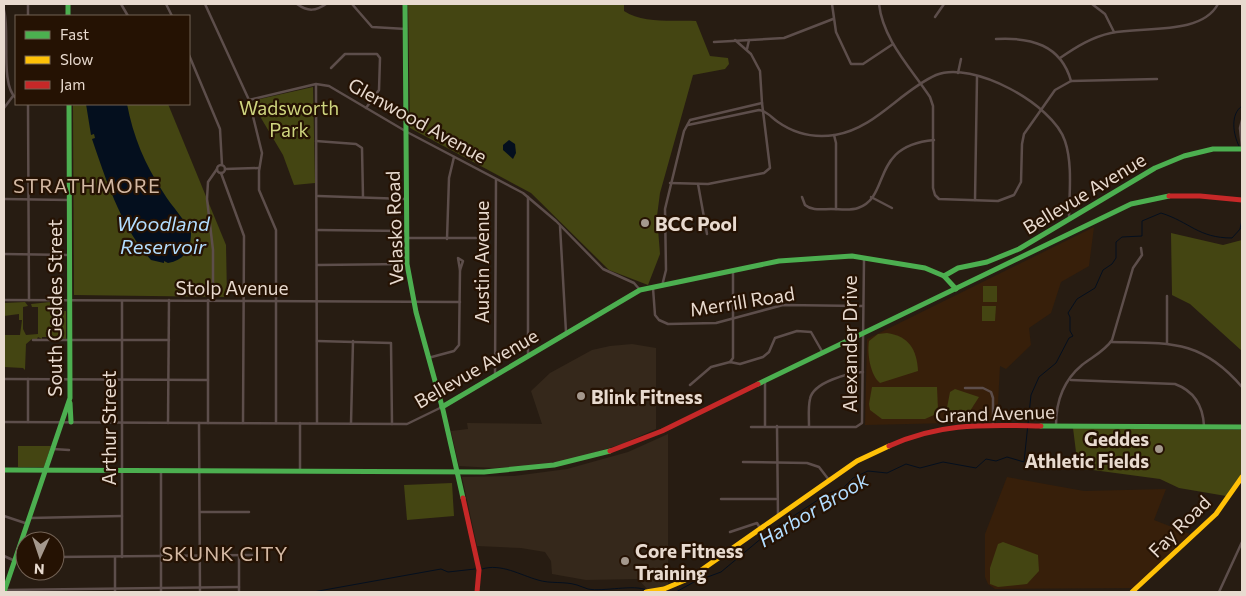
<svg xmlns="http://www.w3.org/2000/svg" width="1246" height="596" viewBox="0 0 1246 596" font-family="Commissioner,sans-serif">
<rect width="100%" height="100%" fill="#271c12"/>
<!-- commercial -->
<g fill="#35281b">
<polygon points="632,344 656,348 656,429 622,444 577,458 546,465 494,468 459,466 451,431 468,429 467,423 542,424 531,391 550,373 592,350 610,346"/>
<polygon points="668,434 668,585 648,590 638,579 586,580 552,574 551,561 545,552 521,548 477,546 462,477 514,476 567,469 628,452"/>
</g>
<!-- built -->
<g fill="#371f0a">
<polygon points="1094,227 1089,266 1061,282 1051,313 1029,328 1031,345 1006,369 1000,366 997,422 865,425 867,339"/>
<polygon points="1007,477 1084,491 1166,489 1154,520 1190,534 1133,588 995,589 988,584 985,577 985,534"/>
</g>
<!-- green -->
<g fill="#444512">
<path d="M408,4H624V11C643,24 673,20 696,21L710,56L728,58L729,64L725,69L693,75L660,193L657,216L660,254L648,285L609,270L531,193L410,128Z"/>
<polygon points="313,87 315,183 294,185 283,155 252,103 260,99"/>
<polygon points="73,104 168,104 226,245 227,297 74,295"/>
<polygon points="1171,233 1223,245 1242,240 1242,351 1190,304 1172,295"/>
<rect x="983" y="286" width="14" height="16"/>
<polygon points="25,302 28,306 23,307 23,329 26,335 38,334 38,307 32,307 31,304 50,302 50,311 66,311 66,339 56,337 53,340 53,337 42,337 42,339 38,337 37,339 32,339 26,344 25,370 23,368 4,367 4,335 20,335 22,320 19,320 19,314 4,316 4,303"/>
<polygon points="982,306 996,306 995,321 982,321"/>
<path d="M887,333C909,336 917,350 918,371L880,383C870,375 867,353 869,341L878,334Z"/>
<polygon points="872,387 937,387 938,410 934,415 925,419 882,419 870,410 869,404"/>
<path d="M955,389L979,397C967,415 971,415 948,416L946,413L950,392Z"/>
<polygon points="1073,428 1242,430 1242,473 1226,496 1179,488 1160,479 1078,468"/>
<polygon points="18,446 51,446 44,467 18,467"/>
<polygon points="452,483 454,516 407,520 404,485"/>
<polygon points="1003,542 1038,555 1039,571 1027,584 998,587 990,584 990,568 998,544"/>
</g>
<!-- water -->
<g fill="#040f1e">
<path d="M86,104H127C133,136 145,165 163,192C172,207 184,218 191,233C191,250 184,260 168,263L164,261V263L151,260C121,227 106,180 92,139L95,138L94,134L91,135Z"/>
<polygon points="509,140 515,144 516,153 513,159 503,150 503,145"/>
</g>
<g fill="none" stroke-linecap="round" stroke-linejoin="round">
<!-- stream -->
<g stroke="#040f1e" stroke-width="1">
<path d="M1239,146C1233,134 1230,114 1242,106"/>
<polyline points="1241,151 1242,152"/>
<polyline points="1240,229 1242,220"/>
<path d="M482,569C501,563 520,575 538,580C550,584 564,581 577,585C581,586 584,588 588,589C603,592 635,584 646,590"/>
<polyline points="313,592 441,569 448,572 475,569"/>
<path d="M676,592L694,582L721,572L769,532L827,494L843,488L853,478L868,471L887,473L906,464L920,468L943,462L976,468L986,459L996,461L1007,457L1024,462L1031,395L1039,377L1056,363L1069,338L1073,336L1070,331V317L1068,313L1077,299L1095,288L1103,270L1112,264L1116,258V242L1122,237L1142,236V221L1161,213C1190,222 1198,238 1232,238L1242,227"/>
</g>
<!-- street -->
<g stroke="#5d4e4b" stroke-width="2.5">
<polyline points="121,4 128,16"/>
<polyline points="166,4 172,16"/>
<polyline points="205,4 249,100 262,153 259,171 259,190 276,230 276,423"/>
<path d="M297,4C308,12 316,11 326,4"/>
<polyline points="352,4 372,27 406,29"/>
<polyline points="832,4 836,32 851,64 863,64 893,44"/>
<path d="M879,4C883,40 911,68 930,97L933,106V188L935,195L939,199L998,201L1014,195L1021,182L1022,144L1024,134L1055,90L1071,81L1157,79"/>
<polyline points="1092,4 1105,14 1114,32"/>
<path d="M4,10C10,31 0,86 16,98"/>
<polyline points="28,16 28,4"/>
<polyline points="935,17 944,4"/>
<path d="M996,39C1031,37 1061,45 1071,81"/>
<polyline points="714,42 784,38 833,19"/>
<polyline points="747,49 749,40"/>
<polyline points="189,55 220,129 222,165"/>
<path d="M1060,58C1076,47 1092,37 1111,33C1142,26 1201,36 1218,4"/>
<polyline points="331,68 345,54 377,54 380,58 379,90 366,108"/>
<polyline points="958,73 961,59"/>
<polyline points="316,85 317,423"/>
<polyline points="249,100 316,84 329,86 407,132 523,193 556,221 603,269 634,283 640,290"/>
<polyline points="28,104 29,300"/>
<polyline points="4,108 13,96"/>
<polyline points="1242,120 1240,128 1242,147"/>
<path d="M688,125L759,110C767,111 772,118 778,122C795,134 815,138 835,135C876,128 900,91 936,75C972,60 1053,104 1065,141C1073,165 1069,195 1069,220"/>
<polyline points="834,135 836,143 836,209"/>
<polyline points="316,141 356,144 362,148 363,197"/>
<circle cx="221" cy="169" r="4"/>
<polyline points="225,169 259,168"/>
<polyline points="221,173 244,236 243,423"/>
<polyline points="670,183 708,184 764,173 770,168 762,103 760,71 751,54 735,40"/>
<polyline points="698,184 707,234"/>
<polyline points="318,196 406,199"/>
<path d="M802,197L805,205C812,211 822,209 831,209C839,209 850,211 858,208C892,196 869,146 934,140"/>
<polyline points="871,197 892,208"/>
<polyline points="4,199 69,200"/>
<polyline points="975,200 977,77"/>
<polyline points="560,226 566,332"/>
<polyline points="317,230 406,231"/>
<polyline points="406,238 476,238"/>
<polyline points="447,239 449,178 454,157"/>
<polyline points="4,254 69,255"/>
<polygon points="458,258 463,261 460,270"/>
<polyline points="317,265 407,264"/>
<polyline points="662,286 666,270 665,209 684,131 690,120 762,103"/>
<polyline points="653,288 655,315 659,320 668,324 716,323 783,305 863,306"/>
<polyline points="4,300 460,302"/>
<polyline points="213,300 213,250 207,199 208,182 217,169"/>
<polyline points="33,340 169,340"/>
<polyline points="317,341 391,343 392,424"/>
<path d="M1111,342C1169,343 1201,339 1242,387"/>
<polyline points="1167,343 1167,296"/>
<polyline points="528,356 528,197"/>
<polyline points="428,358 454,351 459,345 460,270"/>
<polyline points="730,362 733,358 733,270"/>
<polyline points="495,376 496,180"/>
<polyline points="4,379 208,380"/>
<path d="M1071,380L1175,384C1194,391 1203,406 1204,426"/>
<polyline points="690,385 711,367 730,362 740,364 763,357 769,352 775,338 797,331 811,332 823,353"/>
<polyline points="965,388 983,388 991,392 993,398 993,425"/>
<polyline points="4,422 407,424 442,407"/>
<polyline points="28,422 28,379"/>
<polyline points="168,423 169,300"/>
<polyline points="199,423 200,592"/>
<polyline points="208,423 208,300"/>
<polyline points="300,423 300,471"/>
<polyline points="351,423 353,341"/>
<path d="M1056,425C1056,402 1064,380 1082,365C1092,357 1105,351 1112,340L1133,268L1142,255L1141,248"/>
<polyline points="765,426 765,382"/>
<polyline points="777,426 778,516"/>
<path d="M809,426C809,418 808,407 810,399C813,382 849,373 863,372"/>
<polyline points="751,427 856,427 862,423 864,259"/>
<polyline points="53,449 69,450"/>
<polyline points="743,462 807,463 819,467 829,480"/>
<polyline points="721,499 776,499"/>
<polyline points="200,512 249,512"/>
<polyline points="4,516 28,524"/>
<polyline points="30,518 122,516"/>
<polyline points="730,532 757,523 760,528"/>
<polyline points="239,555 239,592"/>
<polyline points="4,556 15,561"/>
<polyline points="55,557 252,555"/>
<polyline points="122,557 122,301"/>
<polyline points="16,558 25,558"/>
<polyline points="5,590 239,587"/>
<polyline points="115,592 115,557"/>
<polyline points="161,592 161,471"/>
<polyline points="1219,592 1242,542"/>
</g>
<!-- fast -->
<g stroke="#4caf50" stroke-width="5">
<polyline points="68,4 68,16"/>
<polyline points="405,4 407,264 416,312 443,410 463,498"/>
<polyline points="944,276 958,268 987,262 1019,249 1155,168 1184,156 1213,149 1242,149"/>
<polyline points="758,384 1131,204 1169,196"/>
<polyline points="70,403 71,422"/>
<polyline points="442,407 640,290 779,261 852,256 925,268 944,276 956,289"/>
<polyline points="1041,426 1242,427"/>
<polyline points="4,470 484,472 554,465 610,451"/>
<polyline points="4,592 70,398 69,104"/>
</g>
<!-- slow -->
<g stroke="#ffc107" stroke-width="5">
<polyline points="646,592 664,589 690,578 857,461 889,446"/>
<polyline points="1132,592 1216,514 1242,477"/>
</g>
<!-- jam -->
<g stroke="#c62828" stroke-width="5">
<polyline points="1169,196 1200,196 1242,200"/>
<path d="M889,446C941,422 985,425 1041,426"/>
<polyline points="610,451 662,431 758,384"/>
<polyline points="463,498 479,570 477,592"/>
</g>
</g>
<!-- markers -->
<g fill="#a4988d" stroke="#251203" stroke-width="2">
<circle cx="645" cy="223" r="5"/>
<circle cx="581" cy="396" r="5"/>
<circle cx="1159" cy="449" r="5"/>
<circle cx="625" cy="561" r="5"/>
</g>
<g text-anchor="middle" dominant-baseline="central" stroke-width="4.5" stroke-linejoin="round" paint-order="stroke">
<!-- park labels -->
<g font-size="19" fill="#ced47e" stroke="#251203">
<text x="289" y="107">Wadsworth<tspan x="289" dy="22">Park</tspan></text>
</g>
<!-- street labels -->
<g font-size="19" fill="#e8dacf" stroke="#251203">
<text transform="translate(418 120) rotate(29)">Glenwood Avenue</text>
<text transform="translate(1084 193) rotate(-31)">Bellevue Avenue</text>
<text transform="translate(394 228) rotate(-92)">Velasko Road</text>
<text transform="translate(481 262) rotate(-90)">Austin Avenue</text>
<text x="232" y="287">Stolp Avenue</text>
<text transform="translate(742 301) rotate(-9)">Merrill Road</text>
<text transform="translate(54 308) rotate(-90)">South Geddes Street</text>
<text transform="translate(849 344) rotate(-90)">Alexander Drive</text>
<text transform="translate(476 368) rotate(-30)">Bellevue Avenue</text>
<text transform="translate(995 413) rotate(-2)">Grand Avenue</text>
<text transform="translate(108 428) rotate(-90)">Arthur Street</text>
<text transform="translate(1179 526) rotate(-45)">Fay Road</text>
</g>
<!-- poi labels -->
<g font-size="19" font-weight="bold" fill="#e8dacf" stroke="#251203" text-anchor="start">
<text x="655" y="223">BCC Pool</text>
<text x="591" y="396">Blink Fitness</text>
<text x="1149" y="438" text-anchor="end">Geddes<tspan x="1149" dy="22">Athletic Fields</tspan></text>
<text x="635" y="550">Core Fitness<tspan x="635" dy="22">Training</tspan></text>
</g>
<!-- neighbourhood labels -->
<g font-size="20" letter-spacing="1" fill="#d3b8a3" stroke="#251203">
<text x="87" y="185">STRATHMORE</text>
<text x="225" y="553">SKUNK CITY</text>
</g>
<!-- water labels -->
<g font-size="20" font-style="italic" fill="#b2ddff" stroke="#251203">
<text x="163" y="223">Woodland<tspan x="163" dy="23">Reservoir</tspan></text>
<text transform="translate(813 509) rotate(-31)">Harbor Brook</text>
</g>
</g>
<!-- border -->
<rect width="1246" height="596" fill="none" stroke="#e8dacf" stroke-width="10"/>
<!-- legend -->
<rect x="15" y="15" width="175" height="90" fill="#251203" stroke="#736255"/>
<rect x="25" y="31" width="25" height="8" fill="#4caf50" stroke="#736255"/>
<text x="60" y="40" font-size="15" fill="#e8dacf">Fast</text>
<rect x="25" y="56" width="25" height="8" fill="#ffc107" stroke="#736255"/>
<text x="60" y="65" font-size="15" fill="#e8dacf">Slow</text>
<rect x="25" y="81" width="25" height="8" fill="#c62828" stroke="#736255"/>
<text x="60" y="90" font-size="15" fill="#e8dacf">Jam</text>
<!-- north arrow -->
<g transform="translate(40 556) rotate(183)"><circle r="24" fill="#251203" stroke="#736255"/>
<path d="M0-4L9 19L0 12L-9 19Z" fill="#a4988d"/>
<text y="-8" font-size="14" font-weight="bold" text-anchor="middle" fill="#e8dacf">N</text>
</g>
</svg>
